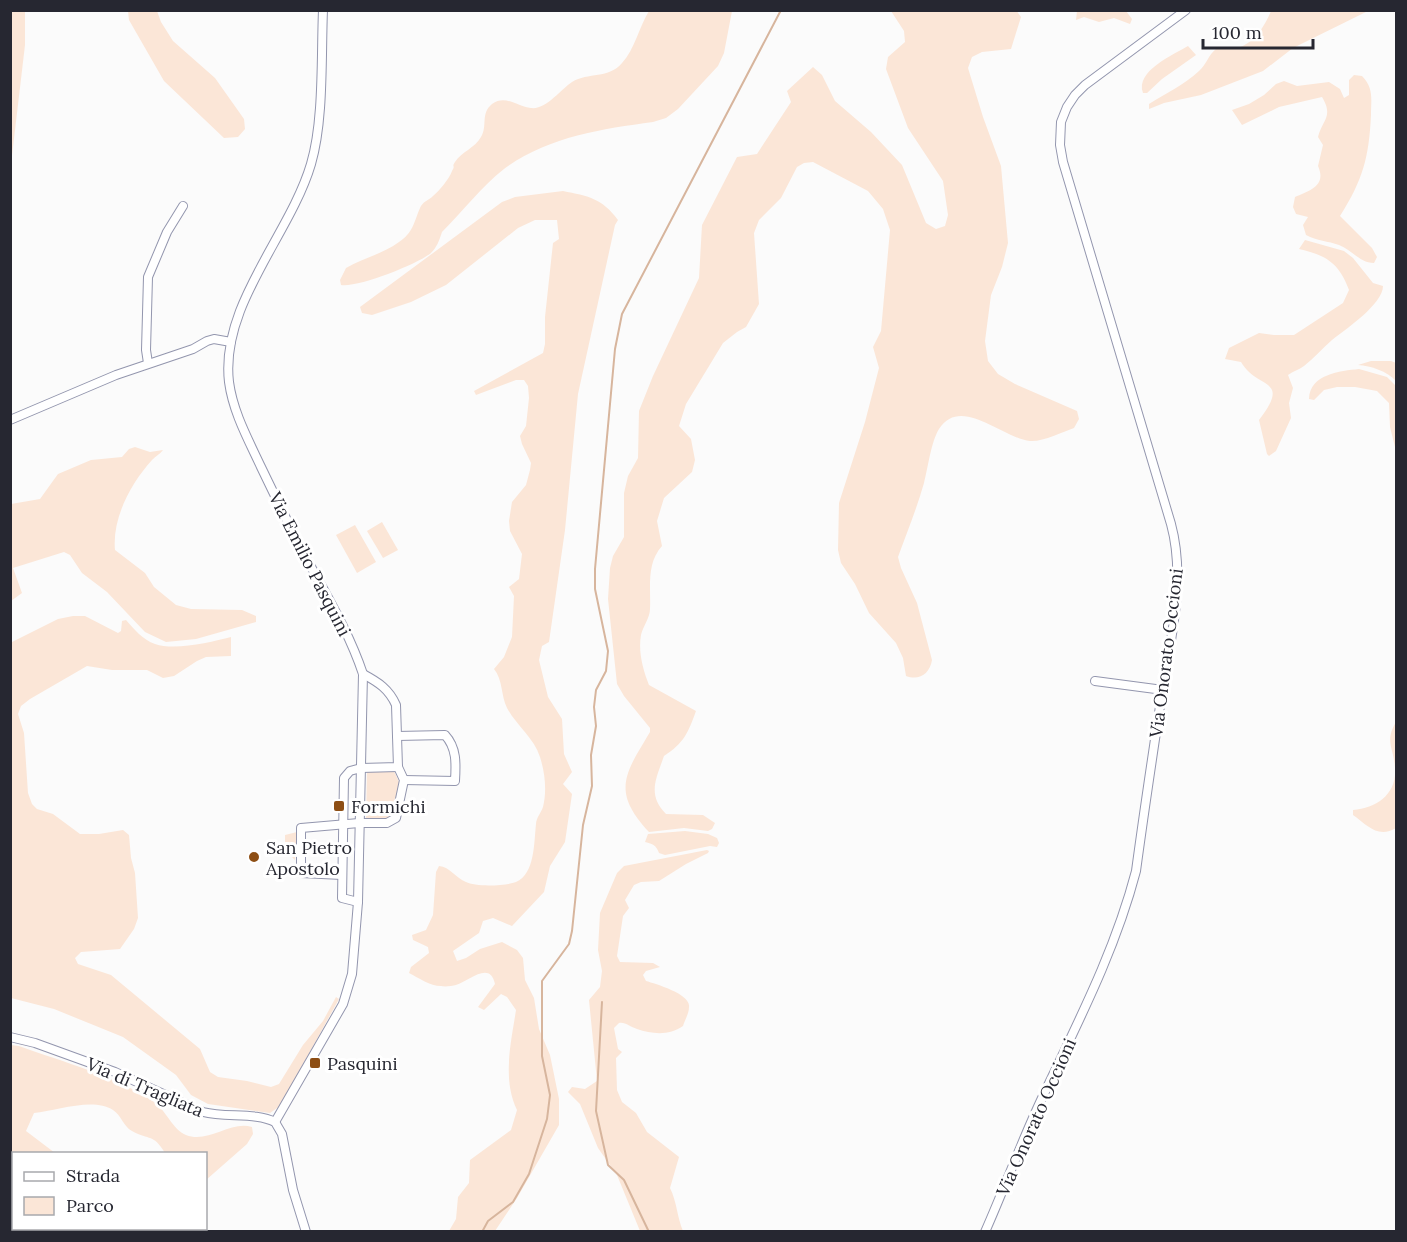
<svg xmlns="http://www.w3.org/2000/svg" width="1407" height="1242" viewBox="0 0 1407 1242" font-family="Lora,serif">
<rect width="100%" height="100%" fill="#fbfbfb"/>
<!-- green -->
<g fill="#fbe6d7">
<polygon points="11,10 25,11 25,45 11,164"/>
<polygon points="128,11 157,11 161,22 173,41 215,78 244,119 245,129 238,137 224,138 164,81 129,20"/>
<path d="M649,11H732L724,53L718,66L678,109L666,118L653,122C601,129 547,137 504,169C483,185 461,213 442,232C439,241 437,247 431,253C418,264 357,288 341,285L340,280L346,268C363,258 383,254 399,242C413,233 414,222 420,208C422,202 429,200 433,196C440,190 449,179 452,171C456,164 451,168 455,162C461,152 475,148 481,137C488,126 480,114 492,104C506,94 517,107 531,108C546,110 561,89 572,82C588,72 609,79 622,63C635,49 639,27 649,11Z"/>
<path d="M891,11L1016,10L1021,17L1011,49L982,52L972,57L968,68L983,117L1001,166L1008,243L1002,267L991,295L985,341L988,361L998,374L1015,384L1077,411L1079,419L1074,428C1062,432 1043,442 1030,441C1002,438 961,395 939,429C931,442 928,468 924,483C917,508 907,532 898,557L901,568L917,603L932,660C930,673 920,681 906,676L903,658L896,643L869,613L855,584L841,563L838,550L839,503L865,422L879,368L873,347L881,331L890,230L883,209L868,191L813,162L804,163L797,167L781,198L759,220L754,233L759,304L746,327L737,332L723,343L686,404L679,426L691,439L695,460L692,472L664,498L657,521L662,546C646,564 651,587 650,609C650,618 643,626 641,635C638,652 643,670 649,685L696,711C688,733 684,743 664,756C656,779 647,795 666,814L703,815L715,823L712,829L708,831L684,828L649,832C611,791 625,774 650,732V728L624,696L617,684L608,599L610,568L613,556L624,537V493L628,476L638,458L639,411L653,376L699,278L702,225L737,157L757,154L791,102L787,91L813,67L822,75L835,101L871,132L902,165L926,223L936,229L945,226L948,215L943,181L908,128L886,69L888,57L905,42L904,31Z"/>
<polygon points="1077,11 1126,11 1132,19 1130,24 1114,18 1099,22 1084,17 1076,20"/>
<path d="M1271,11H1368L1293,48L1263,71L1201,95L1164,103L1149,109V104C1166,93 1184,85 1199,71C1206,65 1209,54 1216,49C1220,46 1225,49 1229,49C1251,49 1264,28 1271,11Z"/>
<path d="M1188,46L1196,55L1162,79L1147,93H1143C1135,71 1173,55 1188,46Z"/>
<path d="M1354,75L1362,76C1374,88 1371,99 1371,115C1369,157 1363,180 1340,216L1372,248L1377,257L1374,263C1360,263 1352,250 1339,245C1328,241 1317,241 1306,235L1303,225L1308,217L1296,214L1293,207L1295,197C1309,191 1327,186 1318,166L1323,145L1318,137C1322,120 1334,117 1322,97L1279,107L1242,125L1232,110L1249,104L1264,95L1276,84L1284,81L1297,86L1329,82L1340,89L1344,98L1349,95V80Z"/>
<path d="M563,191C588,196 602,198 618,220L615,225L578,394L565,530L549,642L542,646L539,660L548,697L562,719L564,754L572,772L563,784L572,794L565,842L550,866L544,892L512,926L493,918L483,921L479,933L453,951L457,961L466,958L480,949L502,942L517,950L523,958L525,980L534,998L539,1029L550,1055L559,1099V1125L517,1198L495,1231H449L456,1219L458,1197L469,1183L470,1160L511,1130L517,1110C502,1079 511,1043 516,1010L507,997L501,994L484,1010L478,1007L495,984C490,960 469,981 456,985C452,986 445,987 441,986C430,986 419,978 409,973L411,967L429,953L428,947L413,940L412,935L426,930L433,915L436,872L439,866C450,867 456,878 466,882C475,887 506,886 516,882C535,874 534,842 536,824C536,818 541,813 543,807C547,791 545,773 540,757C534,738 516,725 507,708C501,696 503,680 494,669L504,657L512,637L514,596L509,587L519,579L522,554L510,531L509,521L512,502L526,485L530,470L531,463L522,444L520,436L526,426L529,398L528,386L524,380H516L476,395L474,391L543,353L545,344V317L553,243L559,239L557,220H535L518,228L446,285L411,302L372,315L362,313L360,307L502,202L515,197Z"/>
<path d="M1305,240L1344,251L1353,258L1373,283L1383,286C1383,304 1346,329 1332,340C1323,348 1314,358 1304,366C1299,370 1293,371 1288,375L1293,388L1289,403L1291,418L1276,451L1269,456L1267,454L1259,420C1292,377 1257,390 1241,362L1225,359L1229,348L1259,333L1274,335H1294L1343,303L1349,290C1339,263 1326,255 1299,249Z"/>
<path d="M1371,361H1391L1396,363V381C1387,371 1371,366 1358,365Z"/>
<path d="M1359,369L1387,377L1396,386V451L1390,427L1389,403L1377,391L1355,387H1337L1324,390L1314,400L1309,399C1310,374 1340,371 1359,369Z"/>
<path d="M135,447L150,452L163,450C160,454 156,456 152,460C131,483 112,518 115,550L145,573L154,587L176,605L191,609L242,610L256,616V622L196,639L166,642L145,632L107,592L82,573L70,555L64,552L13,568L22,593L11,601V504L40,499L58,474L91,460L122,457L129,449Z"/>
<polygon points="382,522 398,550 383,558 367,531"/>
<polygon points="355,525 376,562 357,573 336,535"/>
<path d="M73,616H85L118,633L121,631L122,621L126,620C134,629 143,640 155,644C175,651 211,642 231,637V656L206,657L197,661L174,676L163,678L147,670H112L87,666L30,699L21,706L18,714L24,733L28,793L32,804L37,809L53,814L80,834H99L123,830L129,835L131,858L135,873L138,918L134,929L120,949L81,952L75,958L78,964L111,975L200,1049L210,1072L218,1077L247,1081L271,1087L279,1084L303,1045L323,1021L336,997L339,999L280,1106L270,1113L208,1104L191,1095L176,1075L123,1037L54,1009L11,998L10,643L58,619Z"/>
<path d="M1396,722V828C1378,839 1367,825 1353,815V810C1377,808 1397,794 1395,768C1394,748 1384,742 1396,722Z"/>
<polygon points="367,771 394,771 399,782 393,813 388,818 366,820"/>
<path d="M685,831L708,834L717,838L719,843L717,847L710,846L665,855L659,853C656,845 653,844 645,842L648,834Z"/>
<polygon points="297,832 295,860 285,850 285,835"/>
<path d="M707,850L709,851L708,853L686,864L659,881L641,882L634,885L625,900L629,908L623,916L617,956L620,962L653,963L660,967L646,971L643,975L646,981C656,984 691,994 689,1007C689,1013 685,1020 683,1026C669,1036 652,1034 637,1029C630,1027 626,1022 619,1023L614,1028L618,1049L622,1052L616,1058L617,1090L622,1102L636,1113L647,1132L679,1157L670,1188C677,1202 677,1217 683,1231H640L617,1175L598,1148L580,1104L568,1092L572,1087L585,1089L597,1081L589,1000L600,987L602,971L598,950L600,913L617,873L624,866Z"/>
<path d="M11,1045L19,1046C63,1062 116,1076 154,1102C166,1110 172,1129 186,1135C208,1144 231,1120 252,1127L253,1134L247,1144L206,1180V1154L165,1153C153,1133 150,1141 132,1131C124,1127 121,1115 113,1110C93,1097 56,1111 34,1113L26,1131L55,1153L14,1154V1228H151L155,1231H11Z"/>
</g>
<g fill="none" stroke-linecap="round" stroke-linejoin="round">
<!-- stream -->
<g stroke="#d7b59d" stroke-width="2">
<polyline points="602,1002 596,1111 608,1165 624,1180 649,1232"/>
<polyline points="482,1232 488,1221 513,1202 529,1174 547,1119 550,1095 542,1056 542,981 569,944 572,931 583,825 592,786 591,755 596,726 594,707 596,690 606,671 608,651 595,589 595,569 615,349 622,314 781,10"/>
</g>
<defs>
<g id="minor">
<polyline points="148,363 146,350 148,277 167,232 183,206"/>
<polyline points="10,420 116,375 193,349 207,341 214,339 231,342"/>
<polyline points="1095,681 1163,690"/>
<path d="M397,736L445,735C457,748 456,764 455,781L404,780"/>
<polyline points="342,875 301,873 301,828 359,823 387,823 396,818 404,780 398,767"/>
<path d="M358,902L342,898L344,778L350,771L361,768L398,767L396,705C389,689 378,682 363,674"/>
<path d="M10,1037L35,1043L115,1072L203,1112C226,1118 256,1112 275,1122L282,1134L293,1190L306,1232"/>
<path d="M275,1122L343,1004L352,974L358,902L363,674C348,629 323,590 301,548C287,521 274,494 261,467C248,439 233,412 229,382C220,305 290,235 311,164C324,120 321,57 323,10"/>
<path d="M985,1232C1005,1187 1022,1140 1043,1096C1078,1022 1115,951 1136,871C1144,812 1153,752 1162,693C1171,638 1186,579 1171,524L1063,162L1060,145L1061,122L1067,107L1075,95L1085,85L1186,10"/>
</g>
</defs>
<!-- minor casing -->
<use href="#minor" stroke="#9396ae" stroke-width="10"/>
<!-- minor -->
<use href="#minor" stroke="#fff" stroke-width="8"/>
</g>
<!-- markers -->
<g fill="#8d4e14" stroke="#fff" stroke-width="2">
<rect x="333" y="800" width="12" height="12" rx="3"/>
<circle cx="254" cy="857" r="6"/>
<rect x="309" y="1057" width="12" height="12" rx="3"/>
</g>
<g text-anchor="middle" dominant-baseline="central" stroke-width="6" stroke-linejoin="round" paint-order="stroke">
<!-- street labels -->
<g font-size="18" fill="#262731" stroke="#fff">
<text transform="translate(310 564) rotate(63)">Via Emilio Pasquini</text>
<text transform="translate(1166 653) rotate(-83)">Via Onorato Occioni</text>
<text transform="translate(145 1087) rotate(23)">Via di Tragliata</text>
<text transform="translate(1036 1117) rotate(-66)">Via Onorato Occioni</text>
</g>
<!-- poi labels -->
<g font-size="18" fill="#262731" stroke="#fff" text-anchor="start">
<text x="351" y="806">Formichi</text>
<text x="266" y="847">San Pietro<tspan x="266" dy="21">Apostolo</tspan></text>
<text x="327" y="1063">Pasquini</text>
</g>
</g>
<!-- border -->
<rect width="1407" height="1242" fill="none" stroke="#262731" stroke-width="24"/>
<!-- legend -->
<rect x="12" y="1152" width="195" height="78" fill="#ffffff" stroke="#a8a9ad" stroke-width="1.5"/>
<rect x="24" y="1172" width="30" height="9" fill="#ffffff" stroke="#a8a9ad" stroke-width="1.5"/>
<text x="66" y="1182" font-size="18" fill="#262731">Strada</text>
<rect x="24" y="1197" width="30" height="18" fill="#fbe6d7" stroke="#a8a9ad" stroke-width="1.5"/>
<text x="66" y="1212" font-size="18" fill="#262731">Parco</text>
<!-- scale -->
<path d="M1203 39v9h110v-9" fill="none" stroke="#262731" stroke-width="3"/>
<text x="1212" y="39" font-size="18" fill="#262731" stroke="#ffffff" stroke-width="4.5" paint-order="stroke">100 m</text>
</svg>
